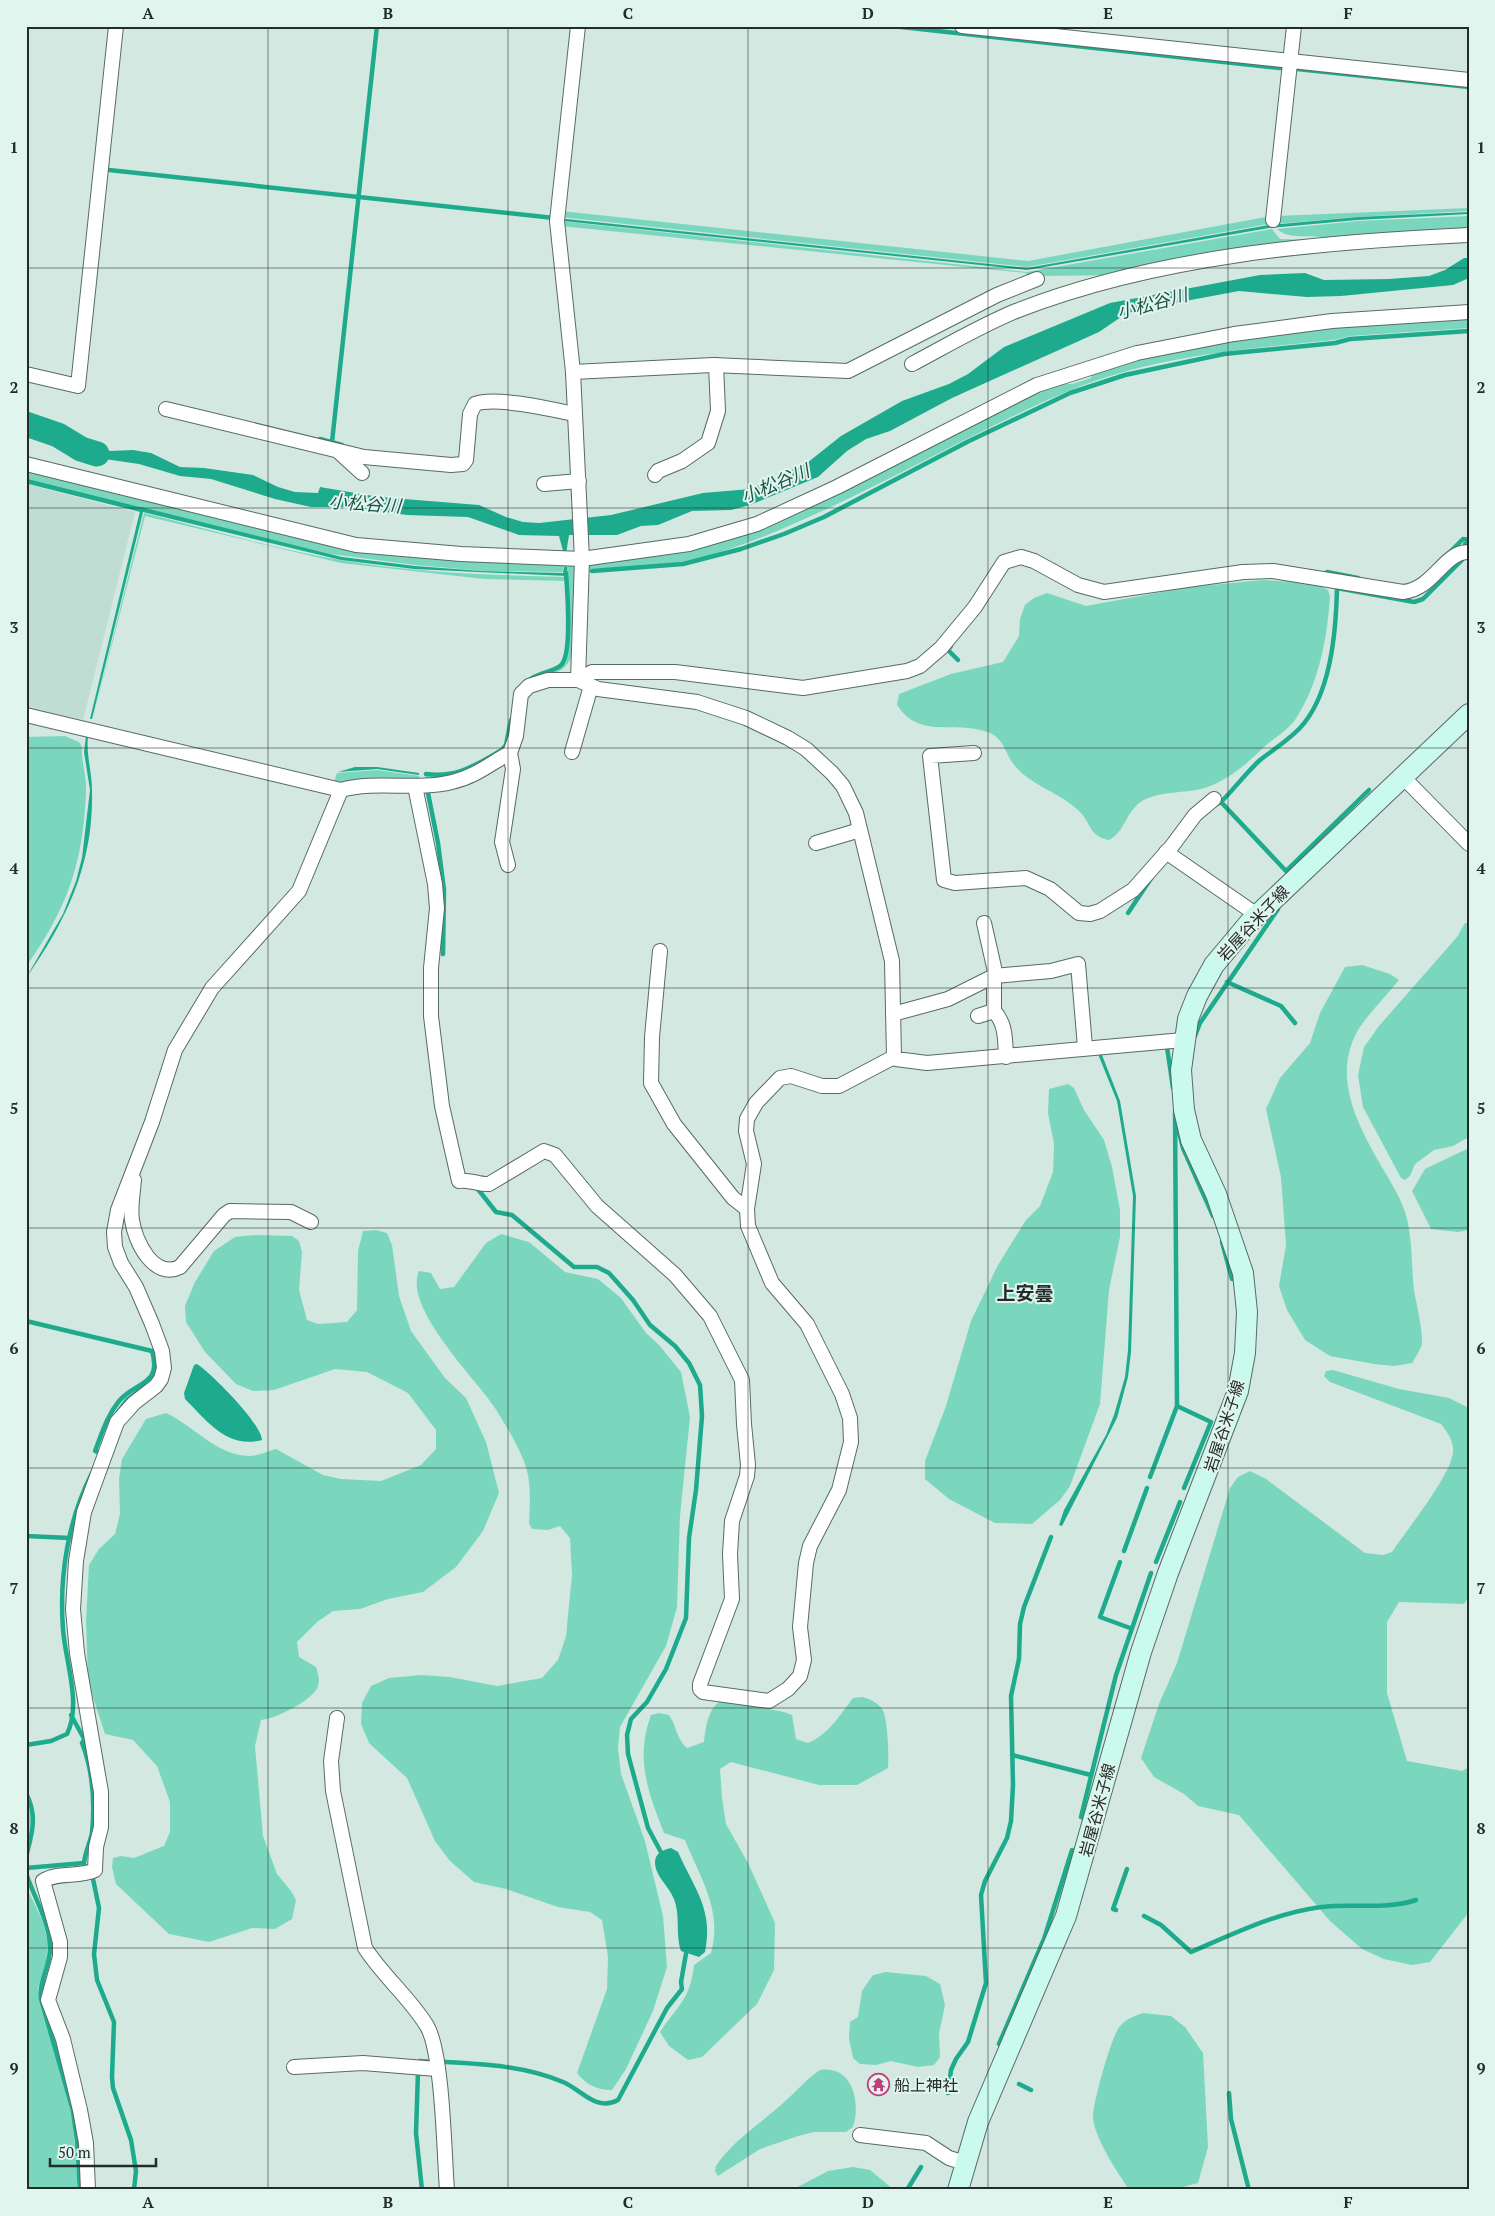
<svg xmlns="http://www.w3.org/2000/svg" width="1495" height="2216" viewBox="0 0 1495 2216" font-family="'PT Serif','Noto Sans JP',serif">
<rect width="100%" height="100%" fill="#d3e8e1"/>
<!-- built -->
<polygon fill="#bfddd3" points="26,484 135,512 83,720 26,707"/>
<!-- green -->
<g fill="#7ad7be">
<polygon points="1469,208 1469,211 1356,217 1276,224 1276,216"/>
<polygon points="561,211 1028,261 1271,216 1269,224 1027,267 560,217"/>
<path d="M1469,216V232L1333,240C1315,232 1292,242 1277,229L1358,221Z"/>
<polygon points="560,221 1027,272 1272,229 1280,239 1321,240 1121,275 1042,276 1028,278 1026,273 560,226"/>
<path d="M1469,315V328L1350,336L1334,340C1244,349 1151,356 1066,392C982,428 903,474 820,512C776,532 733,551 686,561C654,568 619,567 587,569L592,562L735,535L1053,384H1072L1091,378L1092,373L1124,360L1304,328Z"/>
<path d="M26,466L362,547L472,558L572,561L578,569L572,655C563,682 534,671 521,690C511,704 515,727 509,743C501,768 450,782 426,781L425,776C460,779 473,768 502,751L507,746C512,729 510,705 520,690C529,675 547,675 560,668C574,661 568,597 568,581L484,579L341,563L145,516L91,726L144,513C209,529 274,549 340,560C415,573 491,575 567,577V567H563V572L484,571L415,565L331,554L26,480Z"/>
<path d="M1262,580L1315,583L1328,590L1330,597C1327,639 1319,684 1295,720C1287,731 1271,740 1261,750C1244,766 1228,780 1205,788C1184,794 1162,790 1142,801C1126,811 1125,832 1109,840C1089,836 1092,825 1080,812C1062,793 1033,787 1015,766C1005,754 1004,737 987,732C954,720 920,740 897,705L899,694L951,674L1003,662L1019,636L1020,619L1025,605L1034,598L1047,593L1086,606L1189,587Z"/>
<path d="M65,736L79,742L82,747C81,762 87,777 86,792C83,865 67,908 26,967V737Z"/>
<polygon points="377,770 420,776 417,780 372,779 334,782 337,773"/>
<polygon points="1465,923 1469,923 1469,1137 1453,1146 1434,1150 1415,1164 1410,1176 1405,1180 1401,1178 1363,1107 1358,1075 1364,1047 1379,1026 1457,937"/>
<path d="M1362,965L1390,974L1399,980C1387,995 1373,1009 1362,1024C1330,1070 1355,1120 1379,1162C1388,1178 1399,1194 1405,1212C1413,1237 1411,1265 1414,1291C1416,1302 1425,1338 1421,1347C1419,1352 1415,1358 1412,1363L1394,1366L1374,1364L1330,1356L1305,1340L1287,1310L1279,1286L1286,1245L1281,1177L1266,1109L1280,1078L1310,1043L1320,1013L1345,967Z"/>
<polygon points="1068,1084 1074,1088 1084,1110 1104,1140 1112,1167 1120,1210 1120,1237 1109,1290 1100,1404 1070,1486 1060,1500 1032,1524 995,1523 949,1499 925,1479 925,1461 946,1406 971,1321 998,1265 1026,1220 1040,1206 1053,1172 1054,1144 1048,1113 1049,1089"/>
<polygon points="1469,1148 1469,1230 1458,1232 1431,1229 1412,1191 1425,1169"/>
<path d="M376,1230L387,1233L392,1245L399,1296L411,1331L445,1378L466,1398L486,1442L499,1493L483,1531L456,1567L423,1592L388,1599L360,1609L333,1611L317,1622L297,1642L299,1657L316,1667C318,1673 320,1680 318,1686C314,1700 275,1719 261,1720L255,1746L263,1836L277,1874L291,1891L296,1900L292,1919L275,1929L252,1928L209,1942L169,1934L116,1884L112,1867L113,1858L121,1856L134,1858L164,1846L170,1832V1802L157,1766L133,1740L105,1734L88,1682L86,1620L89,1565L99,1549L115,1534L120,1514L119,1479L122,1459L146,1419L166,1413C194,1426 216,1455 249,1456C258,1456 268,1451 276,1449L323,1475L341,1479L381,1481L421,1465L436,1449V1430L408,1393L367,1372L335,1369L274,1390L253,1391L236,1384L205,1352L186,1322L185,1306L195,1282L214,1251L235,1237L255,1235L292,1236L299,1241L302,1252L299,1290L307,1320L318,1324L347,1322L357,1310L358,1251L363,1231Z"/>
<path d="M501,1234L529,1242L565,1272L598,1279L621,1298L646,1333L660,1346L681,1372L690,1417L680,1516L677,1607L666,1646L620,1727L618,1748L621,1774L645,1841L663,1916L667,1967L653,2011L626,2069L612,2090C596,2090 587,2085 577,2073L607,1989L608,1957L602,1920L590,1912L558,1907L506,1889L474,1882L450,1861L435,1841L407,1778L369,1743L361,1724L362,1703L371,1686L389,1678L421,1675L450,1677L497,1686L542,1678L558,1660L566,1636L572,1575L570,1538L560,1526L548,1530L532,1529L529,1523C530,1501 532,1479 523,1459C515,1440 504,1422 493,1405C474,1377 403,1307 419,1271L431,1273L440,1289L454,1287L486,1243Z"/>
<path d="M1333,1370L1399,1389L1449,1398L1469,1408V1597L1464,1604L1399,1602L1387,1622V1693L1407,1761L1462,1771L1469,1767V1912L1430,1962L1412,1965L1384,1959L1362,1949L1330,1921L1239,1815L1198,1806L1184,1794L1154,1777L1141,1758L1159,1704L1177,1663L1230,1488L1238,1477L1250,1471L1266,1479L1365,1553L1383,1555L1392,1552C1406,1531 1452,1474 1453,1452C1454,1441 1447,1432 1441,1424L1330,1382L1324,1376L1326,1371Z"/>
<path d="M862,1697C870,1699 877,1702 882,1709C888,1718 889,1756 888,1768L857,1785H819L731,1762L720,1769L722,1798L726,1824L748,1863L775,1923L774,1970L757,2004L702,2057L688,2060L669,2046L660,2032C678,2005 690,2000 694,1965L711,1953C723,1910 700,1878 685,1840L664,1833C648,1792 635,1759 651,1715L659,1713L669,1715C677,1726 676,1739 687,1748L704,1742C706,1727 708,1706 723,1700L784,1712L792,1715L796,1739L808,1743C829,1734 840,1715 853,1698Z"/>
<path d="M26,1800C33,1815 31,1828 26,1843Z"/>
<polygon points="26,1886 43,1922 48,1942 46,1962 38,1989 72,2111 78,2190 26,2190"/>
<polygon points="886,1972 926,1976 940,1984 945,2005 939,2033 940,2057 934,2065 918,2067 891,2061 876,2065 860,2064 853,2058 849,2038 850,2022 858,2017 862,1991 873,1975"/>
<path d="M1143,2013L1171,2016L1185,2027L1203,2053L1208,2147L1198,2183L1171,2190L1128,2188C1116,2170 1096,2140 1093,2119C1092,2105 1109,2047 1116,2033C1121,2021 1131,2017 1143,2013Z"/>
<path d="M820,2070C853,2065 861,2103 853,2127L846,2132H814L798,2136L760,2149L718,2176L715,2171L716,2166C732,2141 760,2124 782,2104C795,2093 805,2080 820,2070Z"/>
<polygon points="853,2167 870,2170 894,2190 792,2190 828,2171"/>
</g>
<!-- water -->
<g fill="#1eab8d">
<polygon points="1469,212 1469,214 1357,220 1269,228 1027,270 554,220 548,217 1027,268 1269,225 1358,217"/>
<polygon points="1464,258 1469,258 1469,278 1453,285 1341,296 1307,297 1239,291 1137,310 1124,315 1099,332 952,398 890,431 866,439 847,451 818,477 750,505 731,510 692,511 658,525 641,526 617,535 569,535 566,554 563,551 559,536 519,535 468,517 407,515 350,507 311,507 275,499 211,479 180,476 139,464 84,456 70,450 60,440 80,440 89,447 110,451 133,450 151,453 180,467 204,468 253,475 278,487 295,492 318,493 320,487 379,497 479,505 506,517 523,522 539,523 611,515 703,493 750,489 807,463 841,436 902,401 949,384 968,374 1004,347 1110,303 1260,275 1305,273 1324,280 1389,279 1429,276 1445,270"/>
<polygon points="141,507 342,557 415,566 481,571 563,573 564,567 567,567 567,576 414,569 341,560 143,512 92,719 90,719"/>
<path d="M86,736L88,737C86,755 92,772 92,790C94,863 67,920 26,978L63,914L76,881L82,858L90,790L84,752Z"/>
<polygon points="355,767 377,767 419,773 419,775 377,769 338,772"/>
<polygon points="1104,1053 1102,1055 1120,1101 1136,1196 1131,1352 1128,1377 1117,1418 1062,1526 1059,1525 1064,1510 1106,1435 1114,1415 1125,1377 1128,1350 1133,1196 1117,1101 1098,1054"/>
<path d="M197,1364C212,1374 261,1423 262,1440C227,1449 207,1421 185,1399L184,1393L194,1365Z"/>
<path d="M671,1848L678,1852C694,1888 714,1910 705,1952L699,1957L681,1951C675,1933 681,1913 673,1897C668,1885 655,1876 655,1862C655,1853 663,1850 671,1848Z"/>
</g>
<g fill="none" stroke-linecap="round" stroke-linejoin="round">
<!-- stream -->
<g stroke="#1eab8d" stroke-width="4.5">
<polyline points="892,26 1280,68"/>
<polyline points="1297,69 1469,87"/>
<polyline points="109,170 554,218"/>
<polyline points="320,439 342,445"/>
<polyline points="332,442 377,26"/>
<polyline points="26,481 142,510"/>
<polyline points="1465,544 1469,544"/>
<polyline points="1449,553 1463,539 1469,540"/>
<polyline points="592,571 683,564 741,549 784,534 824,517 969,441 1070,393 1125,375 1224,354 1335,343 1350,339 1469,331"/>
<polyline points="1327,572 1358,578"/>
<polyline points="951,646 948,650 958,660"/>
<path d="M528,681C537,673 552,672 560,666C573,657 567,589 566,573"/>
<path d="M426,774C458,778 475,765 502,750L506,745L511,720"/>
<polyline points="428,793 438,843 444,890 443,954"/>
<polyline points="1221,802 1286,871 1369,790"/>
<path d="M1215,805L1221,802C1234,789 1246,773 1260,760C1273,750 1287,741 1299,729C1331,696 1336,632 1337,588L1414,602L1423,599L1462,560"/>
<polyline points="1128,913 1152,877"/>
<polyline points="1227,982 1281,1006 1295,1023"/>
<polyline points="1195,1036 1200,1023 1278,909"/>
<polyline points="1167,1047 1173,1088"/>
<polyline points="1176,1121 1183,1148 1213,1216"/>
<polyline points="477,1188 496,1212 512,1215 574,1267 597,1267 609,1273 633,1300 650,1325 675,1346 689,1363 700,1385 702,1416 696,1490 689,1538 686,1618 666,1669 647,1702 631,1719 627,1735 628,1754 648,1828 663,1856"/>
<polyline points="1222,1242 1232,1279"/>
<path d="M26,1321L152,1351C162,1386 136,1381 119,1401C107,1416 102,1433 95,1451L100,1453"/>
<polyline points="1177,1406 1211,1422 1184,1488"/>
<polyline points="117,1413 127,1400 145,1386"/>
<polyline points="1150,1477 1177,1406 1175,1111"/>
<polyline points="26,1536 70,1538"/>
<polyline points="1124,1551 1147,1488"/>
<polyline points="1120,1562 1100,1617 1130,1628"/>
<polyline points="1156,1562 1180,1502"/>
<polyline points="71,1715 88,1746"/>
<path d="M26,1745L51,1741L67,1734C82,1703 65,1661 63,1629C59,1576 68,1520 92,1473"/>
<polyline points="1012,1755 1091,1775"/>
<path d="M26,1793C38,1816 32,1833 26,1857"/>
<polyline points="1084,1821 1085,1818 1081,1817 1116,1675 1151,1573"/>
<path d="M26,1868L84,1863C85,1852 90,1843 92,1833C95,1802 93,1771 82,1743L84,1740"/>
<path d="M26,1873C34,1898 51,1924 50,1950C49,1968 39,1981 41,1999L73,2111L77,2141L80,2190"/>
<polyline points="92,1874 99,1908 94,1954 97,1980 114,2022 112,2077 113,2088 131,2140 136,2171 134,2190"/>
<polyline points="1116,1910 1113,1909 1127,1869"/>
<path d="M1144,1916L1161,1925L1191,1952C1233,1934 1275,1913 1321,1907C1352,1903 1386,1910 1416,1900"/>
<polyline points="999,2044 1044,1939 1072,1850"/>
<polyline points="420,2061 433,2062"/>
<path d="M444,2062C483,2064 526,2066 563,2082C582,2090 596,2112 618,2100L667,2008L682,1989L681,1982L687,1948"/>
<polyline points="418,2071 416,2133 422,2190"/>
<polyline points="1019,2084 1031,2090"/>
<polyline points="948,2093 951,2070 956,2059 968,2042 986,1983 981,1895 985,1881 1007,1838 1011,1821 1013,1785 1011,1696 1019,1659 1020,1624 1024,1607 1051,1537"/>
<polyline points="1229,2093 1231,2119 1249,2190"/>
<polyline points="907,2190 921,2167"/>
</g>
<!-- river -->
<polyline stroke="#1eab8d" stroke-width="25" points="26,424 58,435 81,449 97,454"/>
<defs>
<g id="minor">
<polyline points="578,26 557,221 573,372 582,559 578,680"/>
<polyline points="962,26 1469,80"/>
<polyline points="1273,220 1294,26"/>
<path d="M912,364C946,346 980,326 1016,311C1156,256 1319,242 1469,235"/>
<polyline points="573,372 713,365 848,371 997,295 1037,279"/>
<polyline points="26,374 78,386 116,26"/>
<path d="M166,409L364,457L451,465L463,464L466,460L470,414L475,404C495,396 551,409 574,414"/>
<polyline points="339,452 362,473"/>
<polyline points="26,464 356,545 461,554 582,559 689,544 757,524 837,487 1037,385 1137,353 1234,334 1332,321 1469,312"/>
<polyline points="655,475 658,471 682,461 708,443 718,411 716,365"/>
<polyline points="544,484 579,481"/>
<path d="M578,680L592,672H675L803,688L907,671L920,666L941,648L975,607L1004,562L1021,557L1034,561L1078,585L1104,592L1243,572L1273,571L1403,592C1434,589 1444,551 1469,552"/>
<path d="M26,715L341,790C377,780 416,791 452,782C475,777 491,763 510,753L516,736L521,694L529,686L548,680H578L598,689L697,702L746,718L788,738L806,749L832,773L843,786L856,813L892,961L894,1057L896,1059L927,1063L1183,1040"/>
<polyline points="572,752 591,686"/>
<polyline points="974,753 930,756 944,880 955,883 1026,878 1050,889 1079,913 1090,914 1100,911 1133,890 1172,846 1195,815 1214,799"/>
<polyline points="1402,776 1469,844"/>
<path d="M415,786L435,884L437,908L431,968V1016L442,1106L459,1181C470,1179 479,1185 489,1184L544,1151L555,1155L597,1206L675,1275L710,1316L742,1380L744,1424L748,1465L747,1476L732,1521L730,1554L732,1599L700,1684V1689L703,1692L769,1701L788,1689L800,1676L804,1660L800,1627L806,1563L810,1546L839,1490L851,1442L850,1418L842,1394L807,1324L772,1283L748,1226L747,1209L754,1164L746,1131L747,1119L756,1103L780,1078L791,1076L822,1086H839L894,1057"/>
<polyline points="816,843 860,830"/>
<polyline points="1166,852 1257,915"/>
<polyline points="508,865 502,842 513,769 510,753"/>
<polyline points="984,923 996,976"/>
<polyline points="660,951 652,1037 651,1083 674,1124 733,1198 747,1209"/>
<path d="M994,976V1011C1006,1024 1005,1039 1006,1057"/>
<polyline points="893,1014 948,999 994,976 1051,971 1078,964 1085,1047"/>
<polyline points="978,1016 994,1011"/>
<path d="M134,1180C133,1193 130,1207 132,1220C135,1242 154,1280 180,1267L224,1215L230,1211L291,1212L311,1222"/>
<path d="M337,1718L331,1761L333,1791L365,1948C383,1976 410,1998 427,2026C443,2054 444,2153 447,2190"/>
<polyline points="294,2067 363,2063 437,2069"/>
<polyline points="860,2135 926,2143 949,2158 965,2163"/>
<path d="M88,2190L86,2143L80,2110L63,2039L48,2000L60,1957V1942L43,1881C58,1871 79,1878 95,1870L96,1847L101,1827V1792L77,1653L73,1609L76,1561L84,1512L117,1422L134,1403L156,1386L161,1379L164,1368L162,1351L152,1324L136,1287L121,1263L115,1247L114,1232L118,1210L152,1122L175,1050L212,988L299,891L341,790"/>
</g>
<polyline id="secondary" points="958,2190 978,2122 1066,1916 1141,1652 1168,1573 1238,1391 1245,1353 1247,1312 1243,1273 1216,1194 1191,1140 1184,1110 1181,1070 1188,1019 1197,996 1214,965 1250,922 1469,714"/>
</defs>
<!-- minor casing -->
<use href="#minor" stroke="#586a64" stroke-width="16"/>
<!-- secondary casing -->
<use href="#secondary" stroke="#586a64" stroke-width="22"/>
<!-- minor -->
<use href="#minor" stroke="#fff" stroke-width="14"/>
<!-- secondary -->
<use href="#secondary" stroke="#caf9ee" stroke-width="20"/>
</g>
<!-- grid -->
<path fill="none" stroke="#242c2a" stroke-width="1" stroke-opacity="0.55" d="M268,26V2190M508,26V2190M748,26V2190M988,26V2190M1228,26V2190M26,268H1469M26,508H1469M26,748H1469M26,988H1469M26,1228H1469M26,1468H1469M26,1708H1469M26,1948H1469"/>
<!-- icons -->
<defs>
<symbol id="temple-ring" viewBox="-11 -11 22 22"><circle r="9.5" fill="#e0f5ee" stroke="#c23c7e" stroke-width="1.5"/><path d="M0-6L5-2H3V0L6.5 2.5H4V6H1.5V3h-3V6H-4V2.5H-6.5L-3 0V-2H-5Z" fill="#c23c7e"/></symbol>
</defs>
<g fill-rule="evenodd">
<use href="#temple-ring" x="866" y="2072" width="25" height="25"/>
</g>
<g text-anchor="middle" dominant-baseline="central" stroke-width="4" stroke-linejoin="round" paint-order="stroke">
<!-- street labels -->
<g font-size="16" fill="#242c2a" stroke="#e0f5ee">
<text transform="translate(1253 923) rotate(-47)">岩屋谷米子線</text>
<text transform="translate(1224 1426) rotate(-72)">岩屋谷米子線</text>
<text transform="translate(1097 1810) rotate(-75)">岩屋谷米子線</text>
</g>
<!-- poi labels -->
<g font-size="16" fill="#242c2a" stroke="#e0f5ee" text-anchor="start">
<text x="894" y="2085">船上神社</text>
</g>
<!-- water labels -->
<g font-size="18" font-style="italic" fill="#1e5245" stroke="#e0f5ee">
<text transform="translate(1152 303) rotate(-15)">小松谷川</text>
<text transform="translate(775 483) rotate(-23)">小松谷川</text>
<text transform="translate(365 503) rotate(4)">小松谷川</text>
</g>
<!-- quarter labels -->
<g font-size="19" font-weight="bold" fill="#242c2a" stroke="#e0f5ee">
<text x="1025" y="1292">上安曇</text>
</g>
</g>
<!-- border -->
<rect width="1495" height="2216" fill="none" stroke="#e0f5ee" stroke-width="55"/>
<!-- scale -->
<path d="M50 2158v8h106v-8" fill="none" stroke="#242c2a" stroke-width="2.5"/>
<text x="58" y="2158" font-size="15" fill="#242c2a" stroke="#e0f5ee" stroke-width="4" paint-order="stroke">50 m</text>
<rect x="28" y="28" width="1440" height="2160" fill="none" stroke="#242c2a" stroke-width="2"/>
<g font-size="16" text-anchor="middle" font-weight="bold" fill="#242c2a">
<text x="148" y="19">A</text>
<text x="388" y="19">B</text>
<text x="628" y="19">C</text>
<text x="868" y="19">D</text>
<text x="1108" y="19">E</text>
<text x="1348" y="19">F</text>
<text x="14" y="153">1</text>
<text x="1481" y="153">1</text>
<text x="14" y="393">2</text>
<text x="1481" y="393">2</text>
<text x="14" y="633">3</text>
<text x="1481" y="633">3</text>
<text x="14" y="874">4</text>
<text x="1481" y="874">4</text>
<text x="14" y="1114">5</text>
<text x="1481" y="1114">5</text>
<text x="14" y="1354">6</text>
<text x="1481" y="1354">6</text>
<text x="14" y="1594">7</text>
<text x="1481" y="1594">7</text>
<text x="14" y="1834">8</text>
<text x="1481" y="1834">8</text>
<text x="14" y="2074">9</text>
<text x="1481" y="2074">9</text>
<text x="148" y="2208">A</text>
<text x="388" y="2208">B</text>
<text x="628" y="2208">C</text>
<text x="868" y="2208">D</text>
<text x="1108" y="2208">E</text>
<text x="1348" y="2208">F</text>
</g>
</svg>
